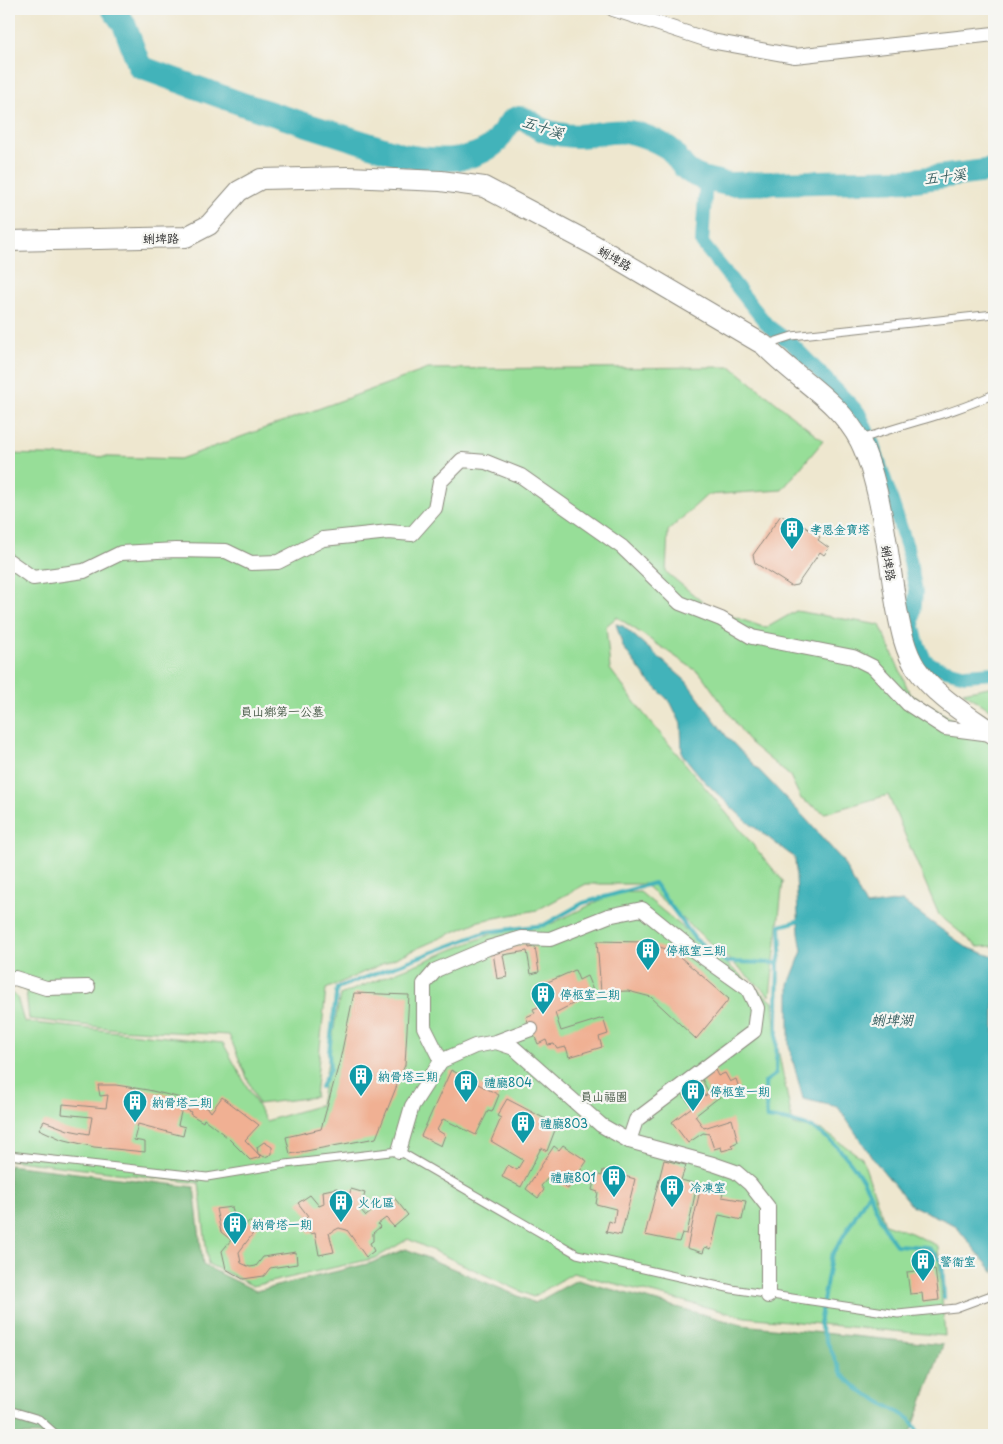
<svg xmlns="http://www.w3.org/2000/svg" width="1003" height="1444" viewBox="0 0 1003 1444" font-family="'Playpen Sans','LXGW WenKai TC',sans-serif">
<rect width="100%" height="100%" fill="#f6f6f2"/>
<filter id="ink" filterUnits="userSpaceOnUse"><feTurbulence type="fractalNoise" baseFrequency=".02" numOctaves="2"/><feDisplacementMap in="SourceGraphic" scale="10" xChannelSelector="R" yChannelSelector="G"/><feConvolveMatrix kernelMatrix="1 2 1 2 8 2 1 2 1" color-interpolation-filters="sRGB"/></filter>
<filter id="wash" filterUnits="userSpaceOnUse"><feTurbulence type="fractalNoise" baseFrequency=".0096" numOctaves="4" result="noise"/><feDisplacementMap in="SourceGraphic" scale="20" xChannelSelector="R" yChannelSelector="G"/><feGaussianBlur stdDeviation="1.12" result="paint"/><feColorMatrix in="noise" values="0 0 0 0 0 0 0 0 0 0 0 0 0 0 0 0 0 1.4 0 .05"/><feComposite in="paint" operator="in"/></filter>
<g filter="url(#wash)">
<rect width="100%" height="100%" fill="#eee7cf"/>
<!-- green -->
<g fill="#97de98" stroke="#618462">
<polygon points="732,367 823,441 782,490 707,495 668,531 666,572 711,609 766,628 796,611 880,625 910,694 994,744 994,946 978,947 939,915 888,795 825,813 801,799 790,776 750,743 701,674 617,617 606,626 610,669 639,708 783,881 770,996 644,884 586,884 537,910 479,921 326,989 315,1097 258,1104 229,1035 116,1029 29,1019 26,991 9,982 9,454 180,459 428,369"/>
<polygon points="994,686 994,712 963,692"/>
<polygon points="640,892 773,1002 776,1039 793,1125 822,1130 862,1158 885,1224 911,1233 938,1246 945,1336 745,1317 573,1273 533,1297 408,1239 376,1258 253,1286 208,1264 199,1183 9,1160 9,992 17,997 24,1022 223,1043 266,1121 320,1105 340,995 494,933 553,923 615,893"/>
</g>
<!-- forest -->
<polygon fill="#79bd80" stroke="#527456" points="9,1165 194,1187 203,1265 256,1291 371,1263 406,1249 535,1303 577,1280 742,1325 943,1345 910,1435 9,1435"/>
<!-- water -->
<polygon fill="#43b3ba" stroke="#376f72" points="616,624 623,626 686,681 727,737 805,818 842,860 866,906 902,901 966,947 994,957 994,1273 955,1225 911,1205 874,1160 838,1107 803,1099 789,1046 789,984 802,951 799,933 795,858 745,820 704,781 682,754 681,724 671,703 647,679 623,647"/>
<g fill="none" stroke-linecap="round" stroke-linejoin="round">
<!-- stream -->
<g stroke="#43b3ba" stroke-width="4">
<path d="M801,920L780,926L781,950L778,963L776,1074L765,1082L767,1118C784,1120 808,1123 822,1134C842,1149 860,1172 870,1194C878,1213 883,1229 896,1245L927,1247L942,1261L944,1298"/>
<polyline points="321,1087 330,1069 329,1052 337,988 486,932 544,925 583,903 654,883 695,939 726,962 778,963"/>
<polyline points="869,1193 831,1257 819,1324 842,1374 858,1389 910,1419 920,1435"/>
</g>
<!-- canal -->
<polyline stroke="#43b3ba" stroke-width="14" points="706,180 702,243 768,326 791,343 859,413 873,444 907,547 916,592 913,623 917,641 925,660 936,667 965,675 994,673"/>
<!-- river -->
<path stroke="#43b3ba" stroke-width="24" d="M113,9L124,24L140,67L245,105L402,155C431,161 468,164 493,145C502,138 508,118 519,118C527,118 532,124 539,128C546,132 556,134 564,135C586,139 607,129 628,132C640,133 657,141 667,147C674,151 678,161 684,167C695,179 714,181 729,184L914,180L994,170"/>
</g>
<g id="blocks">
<!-- building -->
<g fill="#f0b093">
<polygon points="781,515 793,524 795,520 820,537 818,540 829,548 824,555 820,552 797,585 791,586 755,563 753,555"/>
<polygon points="597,941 642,942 673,951 729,999 696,1039 651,997 628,991 601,992"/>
<polygon points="528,943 529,948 535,947 539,972 531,974 527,951 503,955 507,977 497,979 493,952"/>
<polygon points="575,970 579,980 587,976 594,993 555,1013 561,1031 603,1018 608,1034 599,1037 602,1047 569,1057 566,1047 557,1049 554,1044 548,1045 546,1040 538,1044 526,1017 535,1013 533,1009 541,1006 537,1000 546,996 541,985"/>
<polygon points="354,993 409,995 405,1065 376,1138 290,1154 286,1137 321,1129 340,1060"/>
<polygon points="451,1070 499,1095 492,1112 488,1111 476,1135 443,1119 437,1130 445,1135 441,1146 421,1136"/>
<polygon points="715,1070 718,1076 725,1073 730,1082 736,1079 739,1088 718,1098 695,1116 704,1128 732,1119 738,1142 731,1145 733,1148 722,1151 721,1147 714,1149 709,1134 703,1133 688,1143 672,1122 692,1107 681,1092 695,1081 705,1096 709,1093 701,1077"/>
<polygon points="98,1085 116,1085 148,1090 181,1098 195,1104 196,1102 209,1109 211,1112 222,1097 259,1125 245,1140 261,1157 250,1160 227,1137 204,1119 203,1122 190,1114 191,1112 182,1108 178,1125 185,1127 183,1136 138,1124 134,1140 145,1142 145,1152 94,1147 61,1139 39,1129 44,1121 68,1130 89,1134 92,1117 62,1114 63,1104 106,1108 108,1095 100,1096"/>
<polygon points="507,1099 557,1125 547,1151 541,1148 521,1187 502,1177 508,1165 517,1170 523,1160 491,1141 501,1118 497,1116"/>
<polygon points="264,1142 272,1147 272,1154 265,1157 258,1154 257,1147"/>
<polygon points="563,1145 587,1161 568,1189 549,1177 541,1186 544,1190 538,1198 526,1189 554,1146 559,1150"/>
<polygon points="664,1160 686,1165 681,1180 697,1184 687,1234 682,1233 679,1242 645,1235"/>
<polygon points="603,1170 635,1179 621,1235 606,1232 609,1221 614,1223 616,1209 596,1204 598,1192 592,1190 596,1174 602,1176"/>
<polygon points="701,1186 723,1191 722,1197 746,1201 742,1220 719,1215 711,1249 705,1247 703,1253 687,1248"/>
<polygon points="337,1188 338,1203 347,1202 351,1189 365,1193 360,1209 366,1216 392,1195 408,1215 394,1227 386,1218 378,1224 380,1227 373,1233 373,1241 370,1243 374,1251 366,1257 347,1230 339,1228 329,1233 334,1252 319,1255 315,1233 310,1234 302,1222 308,1216 298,1203 310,1195 319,1206 324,1204 323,1191"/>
<polygon points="232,1207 236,1225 242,1229 249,1221 258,1227 239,1252 241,1263 250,1267 256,1266 263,1257 296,1252 297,1264 270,1268 264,1276 243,1279 226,1269 222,1251 231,1240 221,1232 216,1209"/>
<polygon points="935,1269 939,1300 923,1302 922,1293 910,1294 907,1272"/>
</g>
</g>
</g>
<g filter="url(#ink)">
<use href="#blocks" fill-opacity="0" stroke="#8c897d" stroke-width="1"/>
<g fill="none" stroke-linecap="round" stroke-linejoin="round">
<defs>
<g id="lane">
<polyline points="767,344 792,336 994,314"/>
<path d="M862,439C906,423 953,414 994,394"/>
<polyline points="9,1155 207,1177 286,1164 399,1151 577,1254 732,1289 898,1314 956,1308 994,1294"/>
<polyline points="9,1410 39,1419 57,1435"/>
</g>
<g id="street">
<polyline points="613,9 711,41 795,56 994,34"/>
<polyline points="9,561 33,578 84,571 121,553 176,550 226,551 251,563 278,562 323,539 389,532 412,534 435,508 440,482 462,460 486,462 521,476 622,547 680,603 721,619 752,637 853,657 873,667 908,704 945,728 991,734"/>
<polyline points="9,979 15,978 46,988 88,987"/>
<polyline points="496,1042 531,1029"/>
<polyline points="441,1061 424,1027 424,984 436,970 488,948 522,938 550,939 608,916 642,909 693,950 748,989 757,1008 754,1031 636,1120 629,1141"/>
<polyline points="399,1151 412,1106 441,1061 475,1046 496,1042 514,1048 601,1125 629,1141 713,1164 736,1172 750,1184 768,1207 768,1296"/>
</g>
<path id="secondary" d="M9,241L186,237L209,225L239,191L261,179L348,177L441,181L484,187L594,245L764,345C795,378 839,400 860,441C881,483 888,556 896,604C900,625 904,650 916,668C936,697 966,714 994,734"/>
</defs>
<!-- lane casing -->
<use href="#lane" stroke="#8c897d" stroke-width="9"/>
<!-- street casing -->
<use href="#street" stroke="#8c897d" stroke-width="16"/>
<!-- secondary casing -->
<use href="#secondary" stroke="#8c897d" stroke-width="22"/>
<!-- lane -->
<use href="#lane" stroke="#fff" stroke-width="7"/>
<!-- street -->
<use href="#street" stroke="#fff" stroke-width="14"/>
<!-- secondary -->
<use href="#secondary" stroke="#fff" stroke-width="20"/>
</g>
</g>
<!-- icons -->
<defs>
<symbol id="building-pin" viewBox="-11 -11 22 30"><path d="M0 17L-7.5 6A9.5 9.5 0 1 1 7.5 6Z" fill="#0f9aa8" stroke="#f6f6f2"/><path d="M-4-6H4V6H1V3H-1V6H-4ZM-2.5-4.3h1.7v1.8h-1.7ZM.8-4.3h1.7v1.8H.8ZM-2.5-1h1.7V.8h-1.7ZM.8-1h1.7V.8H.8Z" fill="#fff"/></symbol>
</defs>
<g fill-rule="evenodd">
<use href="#building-pin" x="778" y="515" width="28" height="38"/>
<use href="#building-pin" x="634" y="936" width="28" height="38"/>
<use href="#building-pin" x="529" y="980" width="28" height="38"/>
<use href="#building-pin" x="347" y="1062" width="28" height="38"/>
<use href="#building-pin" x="452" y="1068" width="28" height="38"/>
<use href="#building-pin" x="679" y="1077" width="28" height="38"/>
<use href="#building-pin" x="121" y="1088" width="28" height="38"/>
<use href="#building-pin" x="509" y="1109" width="28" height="38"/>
<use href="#building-pin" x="600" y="1163" width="28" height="38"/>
<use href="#building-pin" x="658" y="1173" width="28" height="38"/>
<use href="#building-pin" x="327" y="1188" width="28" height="38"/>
<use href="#building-pin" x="221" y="1210" width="28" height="38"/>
<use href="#building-pin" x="909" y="1247" width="28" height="38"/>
</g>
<g text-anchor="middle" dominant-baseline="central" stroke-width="4.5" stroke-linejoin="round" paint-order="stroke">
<!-- street labels -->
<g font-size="12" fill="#2b2b2b" stroke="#f6f6f2">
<text transform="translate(161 238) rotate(-1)">蜊埤路</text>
<text transform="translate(615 258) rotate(30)">蜊埤路</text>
<text transform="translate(889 563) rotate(80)">蜊埤路</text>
</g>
<!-- culture labels -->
<g font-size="12" fill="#0d838f" stroke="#f6f6f2" text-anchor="start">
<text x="810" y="529">孝恩金寶塔</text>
<text x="666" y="950">停柩室三期</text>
<text x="560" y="994">停柩室二期</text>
<text x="378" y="1076">納骨塔三期</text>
<text x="484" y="1082">禮廳804</text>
<text x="710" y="1091">停柩室一期</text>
<text x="152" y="1102">納骨塔二期</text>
<text x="540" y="1123">禮廳803</text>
<text x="596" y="1177" text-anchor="end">禮廳801</text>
<text x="690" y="1187">冷凍室</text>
<text x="358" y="1202">火化區</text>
<text x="252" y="1224">納骨塔一期</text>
<text x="940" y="1261">警衛室</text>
</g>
<!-- park labels -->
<g font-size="12" fill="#465846" stroke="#f6f6f2">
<text x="282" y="711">員山鄉第一公墓</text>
<text x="604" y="1096">員山福園</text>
</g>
<!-- water labels -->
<g font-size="14" font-style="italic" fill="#335b5d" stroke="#f6f6f2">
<text transform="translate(543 127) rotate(18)">五十溪</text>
<text transform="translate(945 176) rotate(-7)">五十溪</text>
<text x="892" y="1019">蜊埤湖</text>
</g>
</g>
<!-- margin -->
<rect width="1003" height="1444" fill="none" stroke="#f6f6f2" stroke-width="30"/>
</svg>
